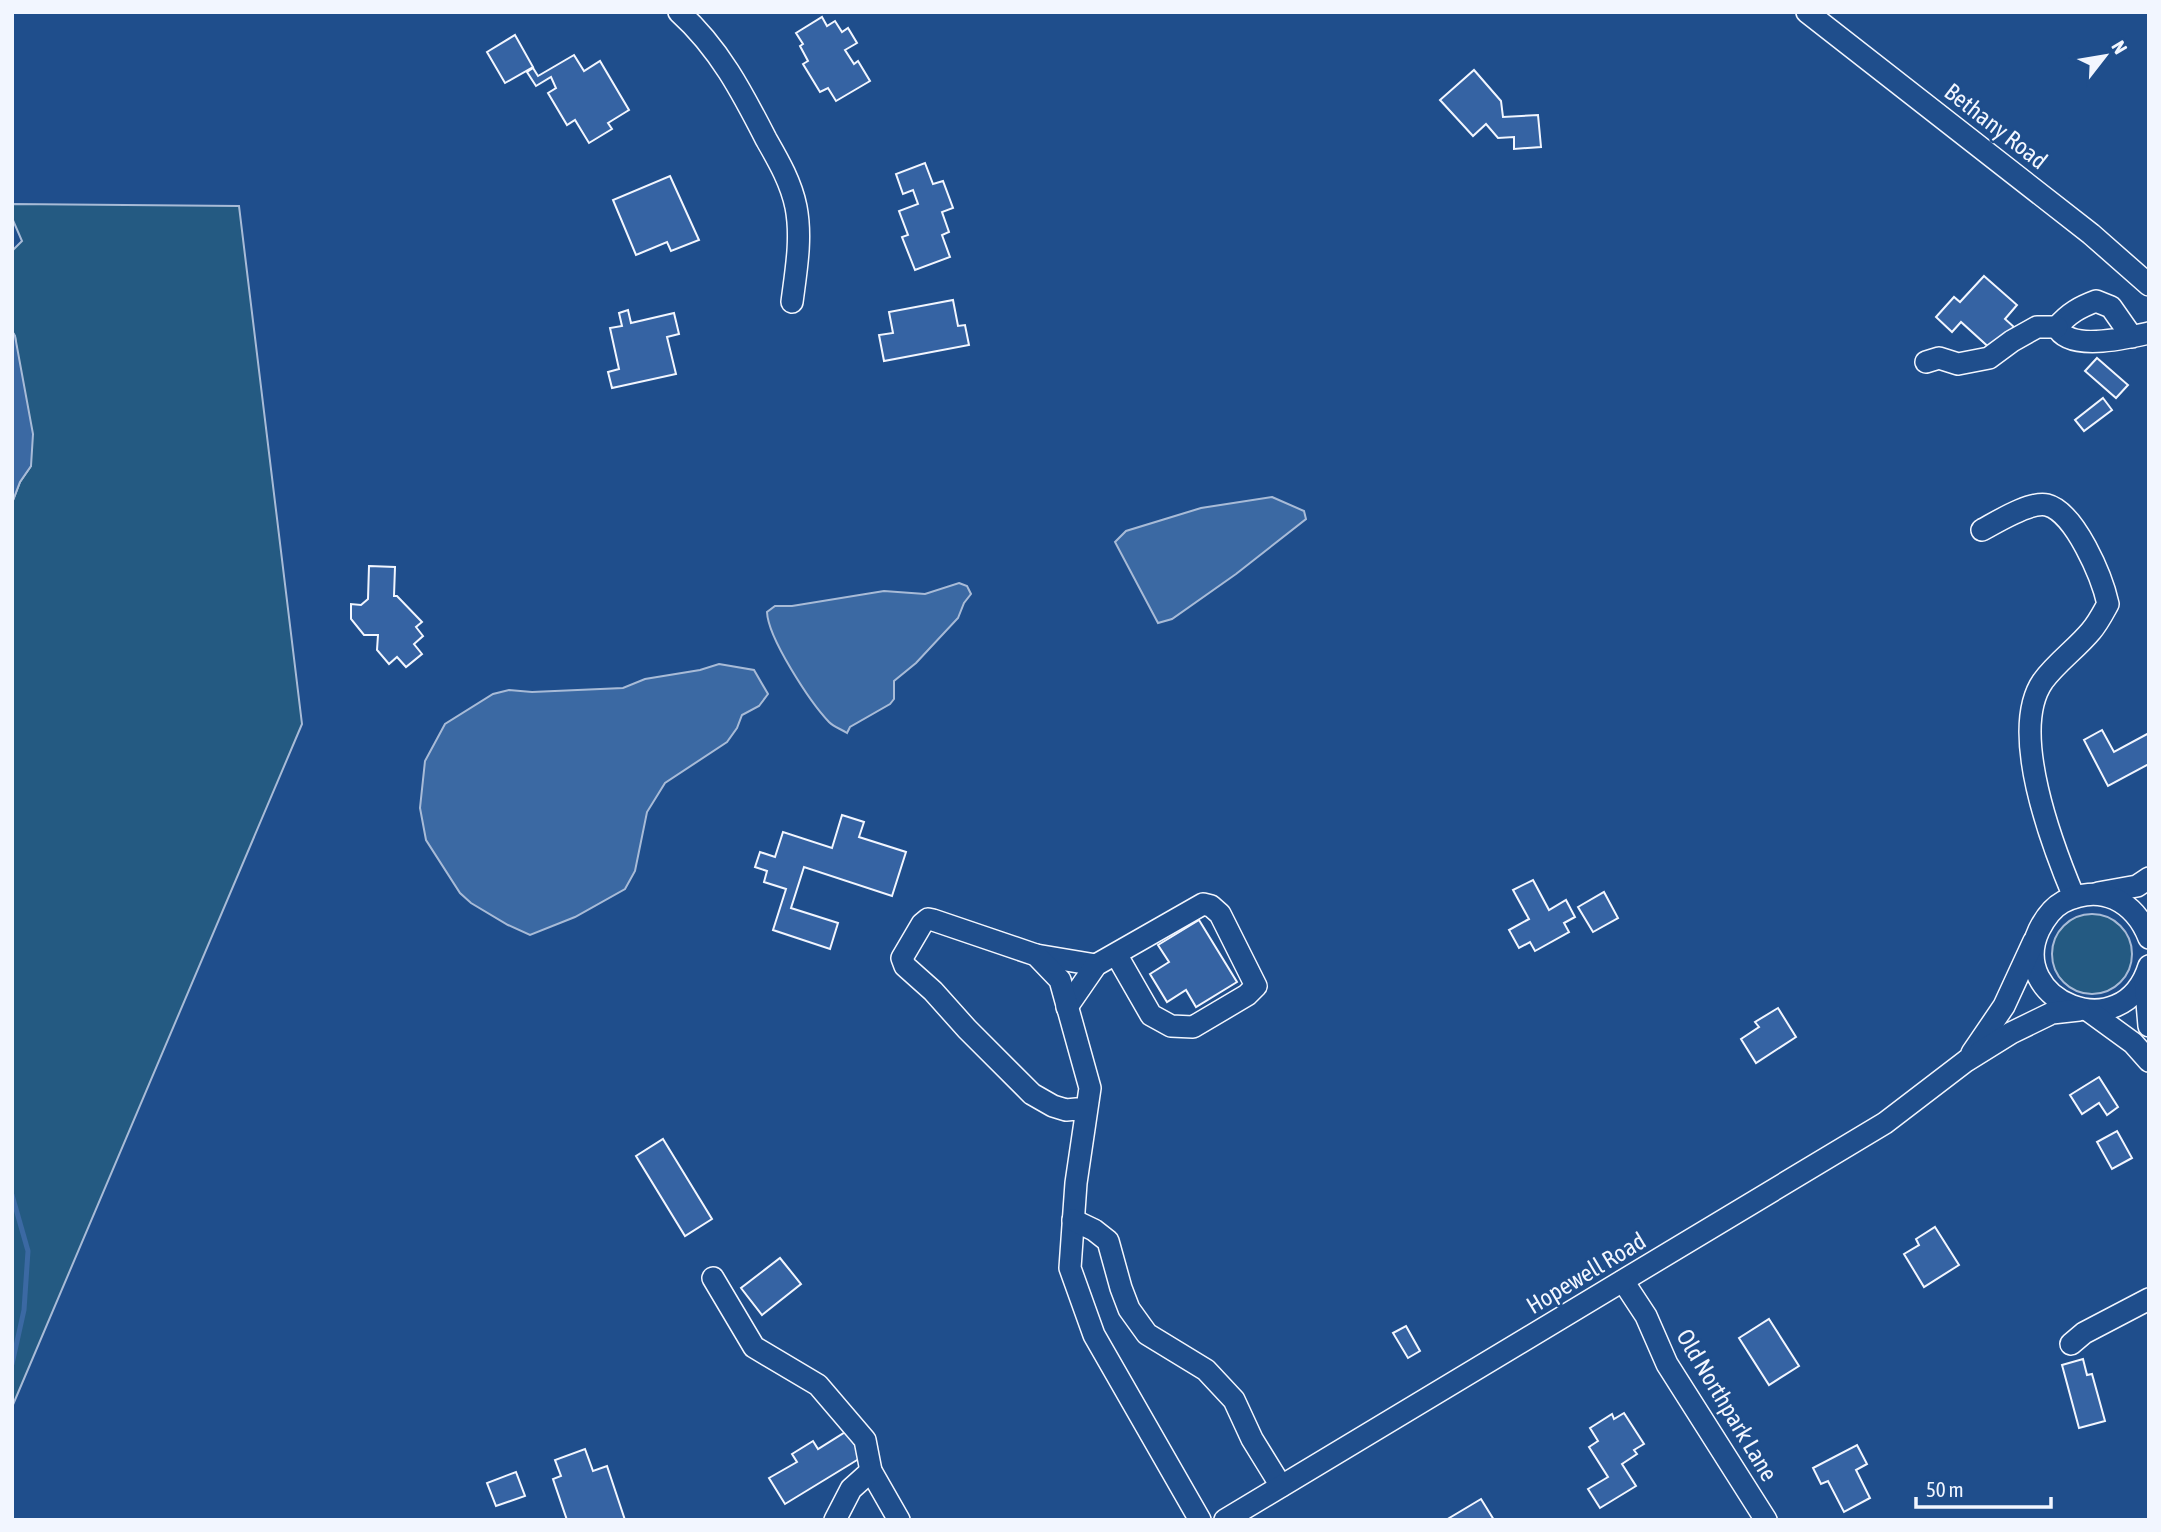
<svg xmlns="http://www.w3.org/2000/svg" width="2161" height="1532" viewBox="0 0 2161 1532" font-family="'Asap Condensed',sans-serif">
<rect width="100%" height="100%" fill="#1f4e8c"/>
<!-- green -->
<g fill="#245a82" stroke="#a8bbd7" stroke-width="2">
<polygon points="12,204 239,206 302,724 12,1407 12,503 20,482 31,466 15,336 12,331 12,251 22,241 12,218"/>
<circle cx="2092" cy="954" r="40"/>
</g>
<!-- water -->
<g fill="#3b69a3" stroke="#a8bbd7" stroke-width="2">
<polygon points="12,331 15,336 33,434 31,466 20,482 12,503"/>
<polygon points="1272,497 1304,511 1306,519 1236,574 1172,619 1158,623 1115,542 1126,531 1201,508"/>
<path d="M959,583L967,586L971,594L964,603L958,618L916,663L894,681V699L890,704L850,727L847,733C841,729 834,727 829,722C810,702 768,638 767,612L775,606H792L884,591L925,594Z"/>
<polygon points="719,664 754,670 768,694 759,706 742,715 737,728 727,742 665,783 647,812 635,871 625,889 575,917 530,935 508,925 471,903 460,893 426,840 420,808 425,761 445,724 493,694 509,690 532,692 623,688 645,679 700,670"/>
</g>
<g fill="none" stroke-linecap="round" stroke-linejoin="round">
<!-- stream -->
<polyline stroke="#3b69a3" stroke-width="5" points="12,1195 28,1251 24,1310 12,1364"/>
</g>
<!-- building -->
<g fill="#3563a3" stroke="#f2f6ff" stroke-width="2">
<polygon points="822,17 827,26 835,21 842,32 848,28 857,43 845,50 854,64 858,61 870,81 836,101 828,88 820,92 803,64 808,61 800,46 803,44 796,33"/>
<polygon points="515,35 533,67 505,83 487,52"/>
<polygon points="574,55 584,71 600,61 629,110 608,123 612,129 589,143 575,120 567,125 548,93 556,88 551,77 536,86 527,72 533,68 538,76"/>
<polygon points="1474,70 1501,101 1503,117 1538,115 1541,147 1514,149 1514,137 1498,138 1486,124 1473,136 1440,100"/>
<polygon points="925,163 933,184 943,181 953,208 942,212 949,232 942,235 950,257 915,270 902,237 908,235 899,211 918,204 913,190 903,194 896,174"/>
<polygon points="670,176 699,240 671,251 667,242 636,255 613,200"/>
<polygon points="1984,276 2017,305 2005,319 2014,327 1993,351 1961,322 1952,332 1936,317 1954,297 1960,302"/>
<polygon points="953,300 958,326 965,325 969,345 884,361 879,335 893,333 889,312"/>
<polygon points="628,310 631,323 674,313 679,334 667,337 676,374 612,388 608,372 619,369 610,328 622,326 619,313"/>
<polygon points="2097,358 2128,385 2116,398 2085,371"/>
<polygon points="2103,398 2112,410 2084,431 2075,420"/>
<polygon points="369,566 395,567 394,596 397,596 422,622 416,627 423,636 414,644 422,654 406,667 397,657 389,664 377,650 378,635 364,635 351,619 351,604 361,605 368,599"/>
<polygon points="2102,730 2114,752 2149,733 2149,764 2108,786 2084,740"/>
<polygon points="842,815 864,822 859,837 906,852 892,896 804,867 791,908 838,923 830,949 773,930 786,889 764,882 767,871 755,867 760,852 775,857 783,832 832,848"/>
<polygon points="1533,880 1549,910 1566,900 1575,917 1564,923 1569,932 1535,951 1530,942 1519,948 1509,930 1529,919 1513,890"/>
<polygon points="1604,892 1618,918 1593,932 1578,907"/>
<polygon points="1199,920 1237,982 1196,1007 1186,990 1167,1002 1150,974 1169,962 1158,945"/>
<polygon points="1778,1008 1796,1037 1756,1063 1741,1039 1759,1027 1755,1022"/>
<polygon points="2099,1077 2118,1107 2107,1115 2099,1103 2082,1114 2070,1095"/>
<polygon points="2117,1131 2132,1158 2112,1169 2097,1142"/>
<polygon points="663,1139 712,1219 685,1236 636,1156"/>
<polygon points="1935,1227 1959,1265 1924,1287 1904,1254 1919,1245 1916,1239"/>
<polygon points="780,1258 801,1284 762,1315 741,1288"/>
<polygon points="1769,1319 1799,1366 1769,1385 1739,1338"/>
<polygon points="1406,1326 1420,1351 1408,1358 1393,1333"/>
<polygon points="2083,1359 2087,1375 2092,1374 2105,1421 2079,1428 2062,1365"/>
<polygon points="1624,1413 1644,1444 1634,1450 1637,1454 1622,1464 1636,1486 1600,1508 1588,1489 1608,1477 1589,1447 1598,1441 1590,1428 1612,1414 1614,1419"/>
<polygon points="847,1431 862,1457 785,1504 769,1478 797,1462 792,1454 813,1441 818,1449"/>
<polygon points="1857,1445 1867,1464 1856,1470 1870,1498 1844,1512 1828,1481 1821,1484 1813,1468"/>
<polygon points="585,1449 593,1471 607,1466 625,1520 567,1520 553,1479 561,1476 555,1460"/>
<polygon points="516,1472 525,1496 496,1506 487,1483"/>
<polygon points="1481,1499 1494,1520 1446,1520"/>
</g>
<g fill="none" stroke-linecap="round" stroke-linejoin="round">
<defs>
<g id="minor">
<path d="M679,12C719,48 742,92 766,139C778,160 791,182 796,207C802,238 796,271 792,302"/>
<polyline points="1807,12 2091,234 2149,285"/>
<path d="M2132,337L2111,307L2096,301C2080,307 2069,313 2057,327C2069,352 2127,338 2149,333"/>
<polyline points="1926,362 1939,358 1958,364 1989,358 2012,341 2037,327 2057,327"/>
<path d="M1982,530C1997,522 2030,501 2047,505C2075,512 2102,577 2108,604C2103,613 2098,623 2091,631C2076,649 2057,662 2043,681C2008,731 2053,847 2074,897"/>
<polyline points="2098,893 2137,886 2149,878"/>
<path d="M2149,938C2142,920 2132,907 2115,899C2098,891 2079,894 2063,902C2052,908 2045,918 2039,930C2006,1000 2123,1050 2149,966"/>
<polyline points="1036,955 1096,965"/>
<polyline points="2145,979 2149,1026"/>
<polyline points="1067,1007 1096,965 1203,904 1211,906 1220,914 1256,986 1247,995 1193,1027 1171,1026 1151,1015 1116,954"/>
<polyline points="2089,1011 2133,1043 2149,1061"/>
<polyline points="1972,1053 2004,1006 2034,941"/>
<polyline points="1087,1108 1066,1110 1053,1106 1032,1094 967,1029 933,991 905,966 902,958 922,924 928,919 933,920 1036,955 1060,980 1090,1088 1076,1183 1070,1268 1094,1335 1200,1520"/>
<polyline points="1073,1220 1094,1230 1108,1241 1121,1288 1129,1309 1147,1334 1206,1370 1234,1400 1252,1439 1281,1486"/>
<polyline points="713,1278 754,1347 818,1385 865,1440 871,1471 899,1520"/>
<polyline points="1623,1281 1646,1316 1667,1364 1766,1520"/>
<polyline points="2071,1344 2084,1333 2149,1299"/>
<polyline points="835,1520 851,1489 871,1471"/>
<polyline points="1225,1520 1885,1123 1966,1061 2011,1033 2052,1013 2079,1010"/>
</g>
</defs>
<!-- minor casing -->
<use href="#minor" stroke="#f2f6ff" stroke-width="24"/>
<!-- minor -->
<use href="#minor" stroke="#1f4e8c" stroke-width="21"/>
</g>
<g text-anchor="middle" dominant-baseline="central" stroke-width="5" stroke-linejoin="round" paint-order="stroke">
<!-- street labels -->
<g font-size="24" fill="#f2f6ff" stroke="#1f4e8c">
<text transform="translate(1996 126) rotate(38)">Bethany Road</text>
<text transform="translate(1586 1273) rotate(-31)">Hopewell Road</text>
<text transform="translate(1727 1405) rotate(59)">Old Northpark Lane</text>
</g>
</g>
<!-- border -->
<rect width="2161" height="1532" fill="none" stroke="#f2f6ff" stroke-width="28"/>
<!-- north arrow -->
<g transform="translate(2105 56) rotate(59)" stroke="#1f4e8c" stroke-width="5" paint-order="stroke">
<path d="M0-5L12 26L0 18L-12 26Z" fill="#f2f6ff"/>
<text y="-10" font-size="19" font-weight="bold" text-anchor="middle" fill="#f2f6ff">N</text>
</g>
<!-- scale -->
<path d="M1916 1497v10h135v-10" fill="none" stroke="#f2f6ff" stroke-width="3.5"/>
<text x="1926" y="1497" font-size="21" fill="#f2f6ff" stroke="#1f4e8c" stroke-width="5" paint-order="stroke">50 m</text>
</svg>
